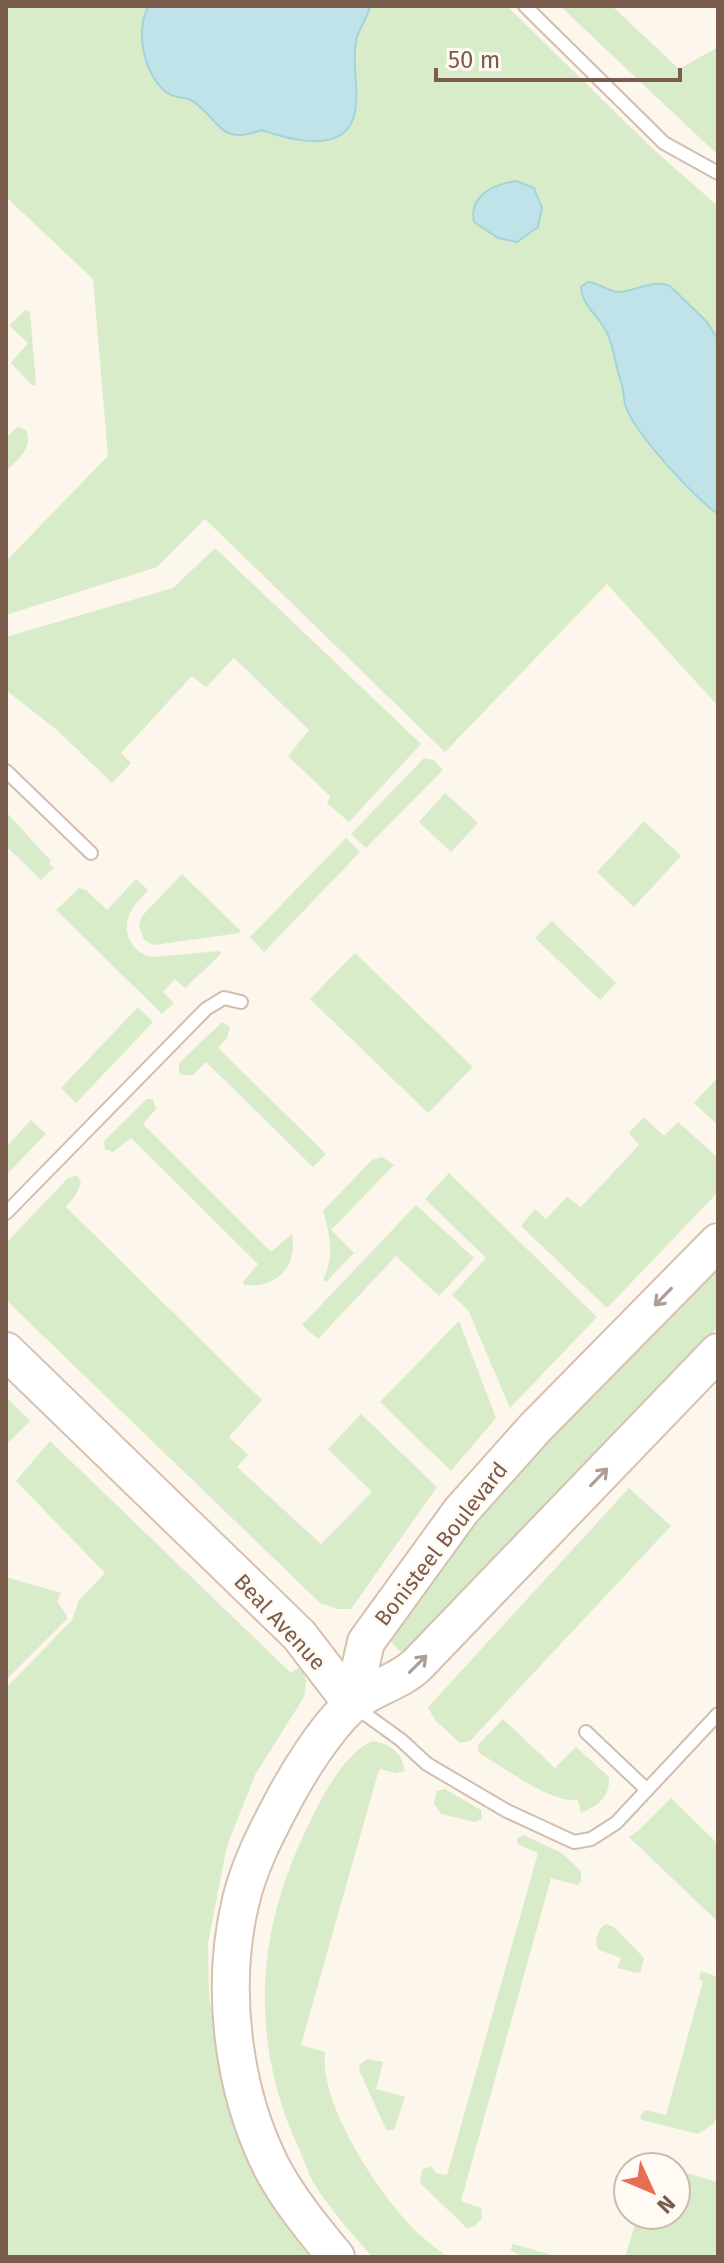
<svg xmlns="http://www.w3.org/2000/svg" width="724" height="2263" viewBox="0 0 724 2263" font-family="'Fira Sans',sans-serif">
<rect width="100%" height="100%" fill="#fdf6ec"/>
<!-- green -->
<g fill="#d8ecc9">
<polygon points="6,6 507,6 654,150 718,206 718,706 607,584 445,752 205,519 157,567 6,615 6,561 108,456 93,279 6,197"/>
<polygon points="560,6 612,6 679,69 718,47 718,155"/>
<polygon points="26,310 30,312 36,384 33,386 11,363 28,343 9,325"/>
<path d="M18,427L26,430C33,448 19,459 6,471V437Z"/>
<polygon points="215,548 421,744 349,822 327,803 330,796 288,756 309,730 234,658 206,687 192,676 121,753 131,763 112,783 58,731 6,690 6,637 173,588"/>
<polygon points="424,758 434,760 443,770 366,848 351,834"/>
<polygon points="445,793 478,823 451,852 419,822"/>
<polygon points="6,812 51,861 49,864 54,868 41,880 6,846"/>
<polygon points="644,821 681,856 634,907 597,872"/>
<polygon points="346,838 360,852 264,952 250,937"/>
<polygon points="182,874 241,931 240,933 154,945 144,940 139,925 142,916"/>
<path d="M136,879L148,890C143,896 135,903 131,911C121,931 130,953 153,957L219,951L221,954L185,988L175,979L163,992L174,1003L162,1014L56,910L79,888L86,890L107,910Z"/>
<polygon points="552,921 616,983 600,1000 535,938"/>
<polygon points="355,953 473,1067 428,1113 310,999"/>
<polygon points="138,1007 153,1022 76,1103 61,1088"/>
<polygon points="222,1022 230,1027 227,1038 218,1048 326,1154 313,1167 206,1062 193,1075 182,1075 179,1072 179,1063"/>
<polygon points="718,1077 718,1125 694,1103"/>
<path d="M147,1099H153L156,1109L143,1124L271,1252L292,1234C298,1266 277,1289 244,1285L243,1282L258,1264L131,1138L113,1152L105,1149L104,1141Z"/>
<polygon points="644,1117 664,1136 678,1122 718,1158 718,1192 607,1308 521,1226 535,1209 546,1219 567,1197 581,1207 639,1145 629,1133"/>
<polygon points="31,1120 46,1134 6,1175 6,1147"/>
<path d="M382,1157L394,1165L331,1230L354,1253L326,1282L323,1280C335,1256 330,1235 323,1211L372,1160Z"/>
<polygon points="449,1173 597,1317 510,1408 468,1310 452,1295 486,1258 425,1199"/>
<polygon points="77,1175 81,1182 75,1196 66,1207 262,1400 229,1437 248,1455 237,1467 321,1544 372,1492 328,1449 361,1414 437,1487 351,1609 337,1609 320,1603 6,1300 6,1243 67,1179"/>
<polygon points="416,1205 474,1258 439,1296 396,1256 318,1339 302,1325"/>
<polygon points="718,1262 718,1327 402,1653 390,1641 482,1512 576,1409"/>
<polygon points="459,1321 496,1418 451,1471 380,1402"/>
<polygon points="6,1397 30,1421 6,1445"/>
<polygon points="50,1441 291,1673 301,1666 306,1681 304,1697 255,1775 227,1846 208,1943 209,1996 229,2110 260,2176 315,2257 6,2257 6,1688 72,1620 79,1600 105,1573 16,1481"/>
<polygon points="629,1488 671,1526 470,1741 460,1743 436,1721 428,1708 431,1704"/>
<polygon points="6,1577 61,1593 57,1601 68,1618 8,1678 6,1676"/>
<path d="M503,1719L555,1768L576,1747L609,1777C610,1798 598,1805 581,1813L578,1800C552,1804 503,1767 479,1753L478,1745Z"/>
<path d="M373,1741C390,1744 404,1753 404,1771L396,1773L380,1769L378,1773L301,2045L325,2052C319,2105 381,2198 419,2234C428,2242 438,2250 448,2257H372C353,2234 331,2211 315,2185C308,2174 304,2159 298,2147C249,2039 256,1931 308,1826C320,1800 345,1751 373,1741Z"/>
<polygon points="445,1789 481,1810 482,1819 475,1822 441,1814 434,1803 437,1791"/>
<polygon points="671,1798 718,1844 718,1922 629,1837 639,1830"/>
<polygon points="523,1835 562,1853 581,1871 581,1881 578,1885 551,1878 461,2201 481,2208 482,2218 475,2226 467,2228 420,2183 422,2170 431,2166 436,2173 447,2175 538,1853 518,1844 517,1839"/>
<path d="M606,1924L614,1927L644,1958L641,1971L638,1973L617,1968L621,1958L599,1950C593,1942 598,1929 606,1924Z"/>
<polygon points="701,1971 718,1977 718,2116 712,2125 698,2134 642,2120 640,2117 645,2110 666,2115 703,1981 699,1980"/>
<polygon points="368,2059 383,2062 376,2089 405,2097 394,2130 386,2130 385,2127 359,2070 360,2064"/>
<polygon points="676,2170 718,2182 718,2257 625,2257 638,2215 676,2215"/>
<polygon points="513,2244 559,2257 523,2257 510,2250"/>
</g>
<!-- water -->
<g fill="#bfe3e8" stroke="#a5d3da" stroke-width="2">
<path d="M149,6H370C368,18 358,29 356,41C352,61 358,84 356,104C353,157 294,141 261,130C221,146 220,121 194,102C185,95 175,100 166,92C144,75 134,29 149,6Z"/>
<path d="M516,181L534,188L542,208L538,227L517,242L498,238L474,222C468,196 494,184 516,181Z"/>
<path d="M588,282C600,283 608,292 619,292C637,291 652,279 670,286L707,322L718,340V514C694,497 636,435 626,407C623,399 624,390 621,382C616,367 614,350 608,335C601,317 582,307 581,287Z"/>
</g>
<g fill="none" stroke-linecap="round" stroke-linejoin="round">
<defs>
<g id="lane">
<polyline points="525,6 664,143 718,173"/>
<polyline points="6,771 91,853"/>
<polyline points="6,1213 206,1009 224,998 241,1002"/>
<polyline points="354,1706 401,1740 427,1764 507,1811 574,1842 591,1839 616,1823 718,1714"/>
<polyline points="586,1732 647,1790"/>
</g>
<g id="secondary">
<polyline points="6,1351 299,1635 352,1704"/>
<polyline points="352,1704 366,1642 461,1511 535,1428 718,1242"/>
<path d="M336,2257C313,2229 289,2200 272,2168C232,2089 220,1986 241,1900C249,1867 265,1835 281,1805C297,1774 325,1729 351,1705C370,1688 399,1683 418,1664L718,1352"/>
</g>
</defs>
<!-- lane casing -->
<use href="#lane" stroke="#d1beb0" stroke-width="16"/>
<!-- secondary casing -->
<use href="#secondary" stroke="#d6c0b0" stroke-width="40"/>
<!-- lane -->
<use href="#lane" stroke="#fff" stroke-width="12"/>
<!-- secondary -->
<use href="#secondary" stroke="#fff" stroke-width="36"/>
</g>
<!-- one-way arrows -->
<defs><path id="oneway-shaft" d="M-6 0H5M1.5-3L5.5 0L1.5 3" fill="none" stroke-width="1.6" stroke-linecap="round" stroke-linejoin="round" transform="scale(2)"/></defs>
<g stroke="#af9d94">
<use href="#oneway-shaft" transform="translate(663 1297) rotate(134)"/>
<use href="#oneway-shaft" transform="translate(599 1477) rotate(-46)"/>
<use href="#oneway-shaft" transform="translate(418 1664) rotate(-45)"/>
</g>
<g text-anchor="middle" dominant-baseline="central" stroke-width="6" stroke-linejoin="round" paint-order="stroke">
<!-- street labels -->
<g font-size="22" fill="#7a5c4d" stroke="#fffaf3">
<text transform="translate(441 1544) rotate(-52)">Bonisteel Boulevard</text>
<text transform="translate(280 1622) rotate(47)">Beal Avenue</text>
</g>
</g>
<!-- border -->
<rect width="724" height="2263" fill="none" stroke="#7a5c4d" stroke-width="16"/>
<!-- north arrow -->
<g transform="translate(652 2191) rotate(134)"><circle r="38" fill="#fffaf3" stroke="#cabbb1" stroke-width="2"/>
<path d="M0-6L14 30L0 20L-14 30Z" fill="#e76f51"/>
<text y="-12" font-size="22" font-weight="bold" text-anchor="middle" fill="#7a5c4d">N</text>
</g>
<!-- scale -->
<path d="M436 68v12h244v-12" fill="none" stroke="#7a5c4d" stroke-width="4"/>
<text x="448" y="68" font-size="24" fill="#7a5c4d" stroke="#fffaf3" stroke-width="6" paint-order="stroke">50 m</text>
</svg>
